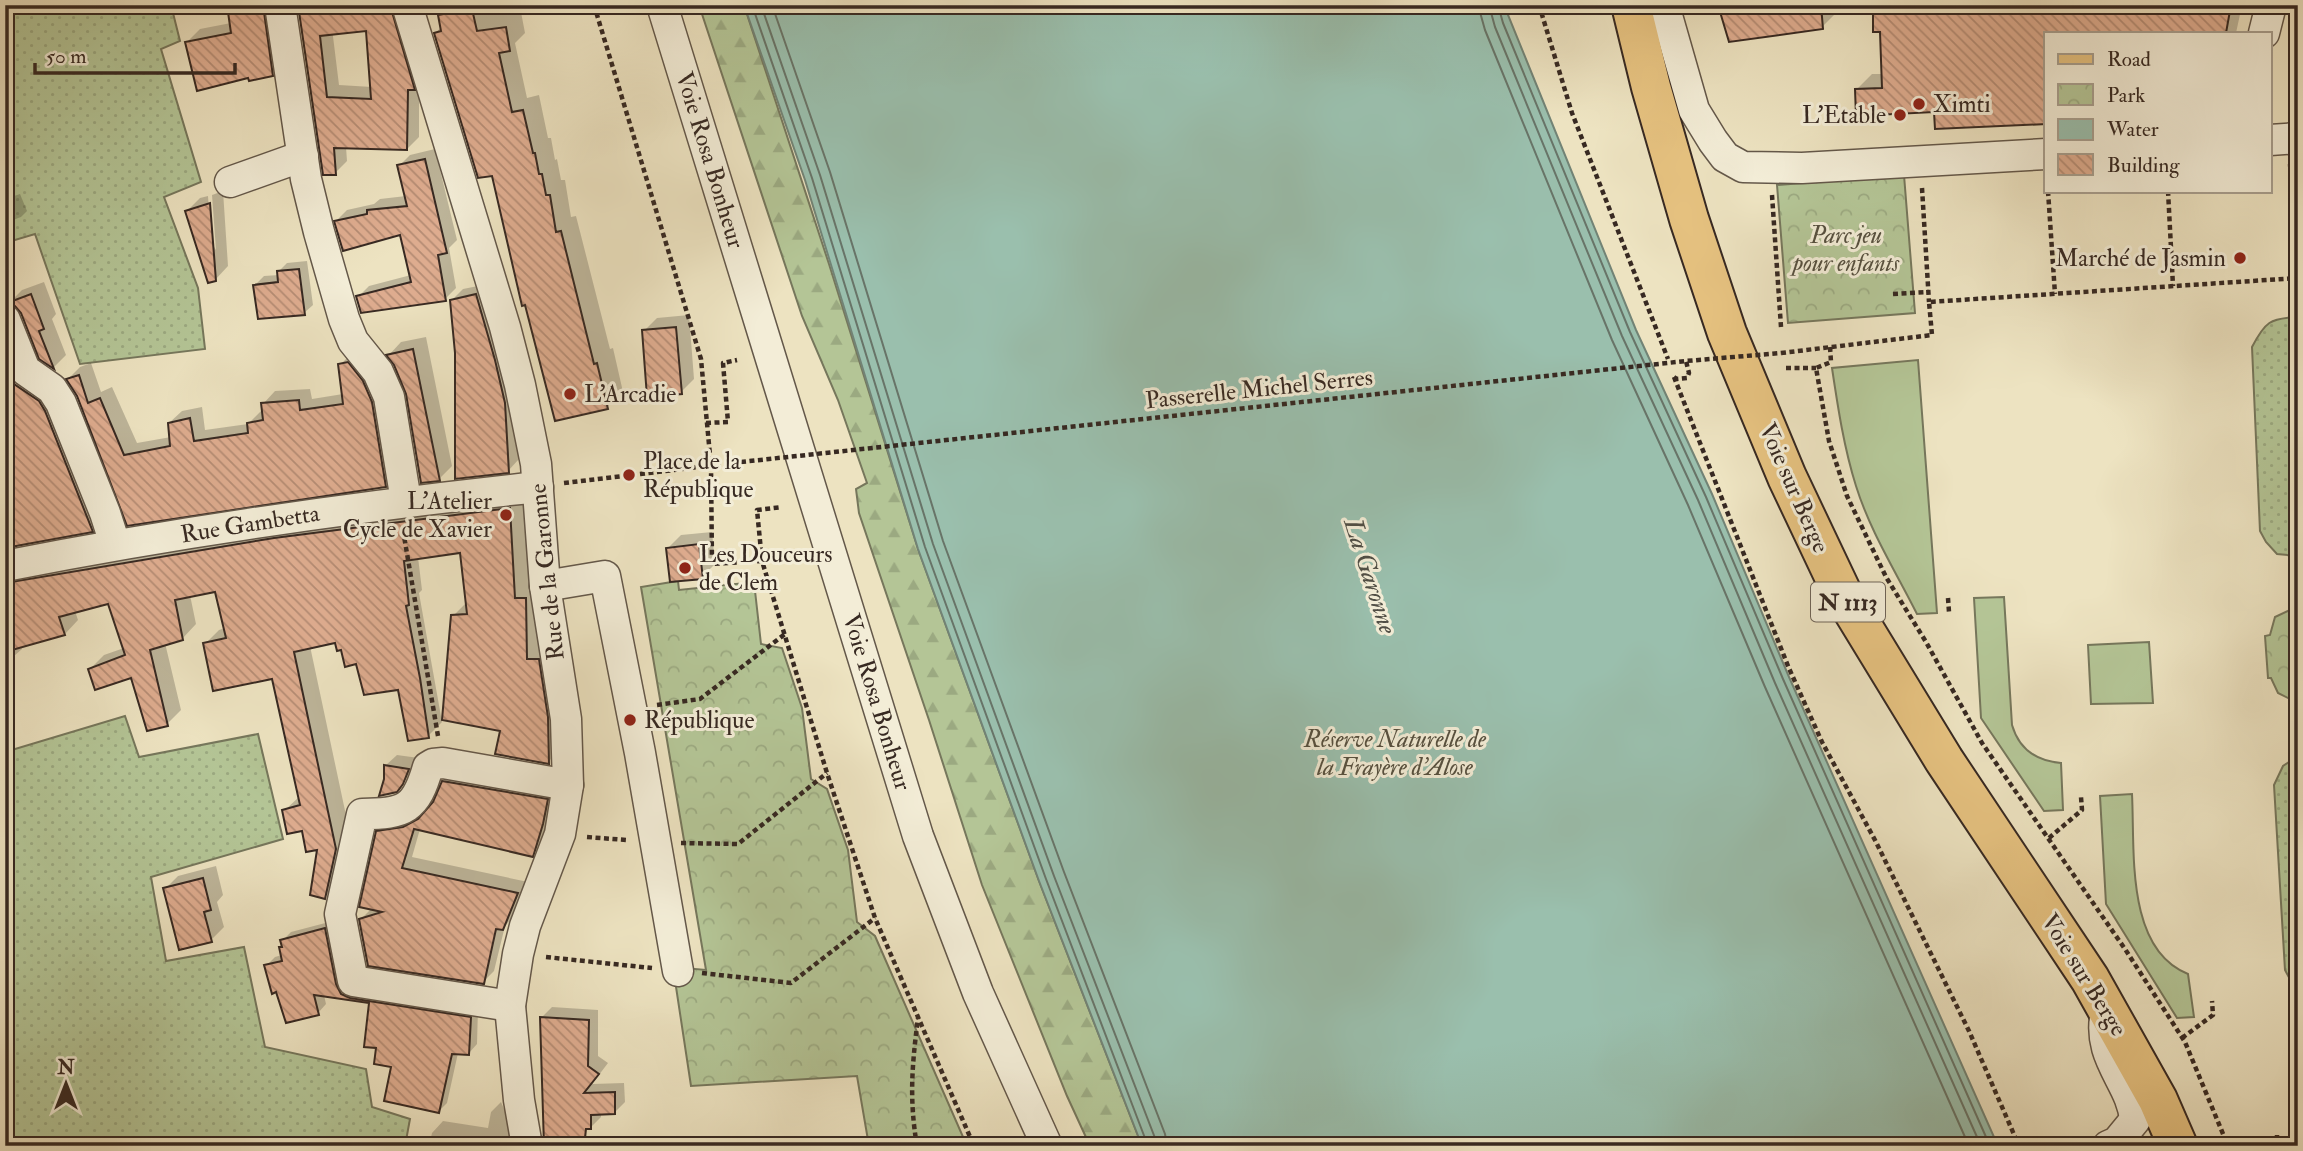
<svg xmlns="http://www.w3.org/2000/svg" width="2303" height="1151" viewBox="0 0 2303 1151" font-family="'IM FELL Double Pica',serif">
<defs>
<pattern id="forest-firs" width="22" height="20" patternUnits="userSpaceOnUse" patternTransform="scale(1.75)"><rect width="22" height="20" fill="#b4c596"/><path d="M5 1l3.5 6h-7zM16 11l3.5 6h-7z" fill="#9ba981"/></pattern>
<pattern id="park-crowns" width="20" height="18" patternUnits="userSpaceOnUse" patternTransform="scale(1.75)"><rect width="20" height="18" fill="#b4c596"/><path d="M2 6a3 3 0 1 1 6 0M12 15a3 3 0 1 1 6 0" fill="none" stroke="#9ba981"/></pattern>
<pattern id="garden-dots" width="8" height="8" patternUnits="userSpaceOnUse" patternTransform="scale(1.75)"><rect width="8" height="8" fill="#b4c596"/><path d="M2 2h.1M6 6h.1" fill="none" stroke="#9ba981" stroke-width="1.8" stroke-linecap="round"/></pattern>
<pattern id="building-back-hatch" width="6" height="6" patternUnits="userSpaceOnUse" patternTransform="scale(1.75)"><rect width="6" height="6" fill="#deac8f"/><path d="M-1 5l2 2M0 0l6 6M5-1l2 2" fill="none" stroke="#b58c74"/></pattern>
</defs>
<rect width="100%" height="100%" fill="#ede3c1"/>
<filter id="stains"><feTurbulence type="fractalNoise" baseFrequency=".00286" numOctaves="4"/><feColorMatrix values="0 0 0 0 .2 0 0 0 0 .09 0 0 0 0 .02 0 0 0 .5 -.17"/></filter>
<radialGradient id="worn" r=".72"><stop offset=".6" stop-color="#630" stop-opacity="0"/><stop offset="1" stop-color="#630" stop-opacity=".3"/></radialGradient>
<!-- grass -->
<g fill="#b4c596" stroke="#76775c" stroke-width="2">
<path d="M1918,360L1937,613L1917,614C1896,572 1870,531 1856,486C1844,448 1838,408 1832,368Z"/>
<path d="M2004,597L2012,725C2019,749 2037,761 2061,763L2063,810L2044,811L1981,718L1974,598Z"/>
<polygon points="2149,642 2153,703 2091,704 2088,645"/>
<path d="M2132,794C2135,850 2125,949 2188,974L2194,1017L2177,1018L2106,904L2100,796Z"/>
</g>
<!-- forest -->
<polygon fill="url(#forest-firs)" stroke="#76775c" stroke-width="2" points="699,5 744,5 829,264 918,549 1039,881 1142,1146 1090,1146 1067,1096 982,885 929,720 859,513 856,489 867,483 838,400 802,316"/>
<!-- park -->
<g fill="url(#park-crowns)" stroke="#76775c" stroke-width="2">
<polygon points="1904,175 1915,313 1788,323 1777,185"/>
<polygon points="678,581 679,590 754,582 761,644 782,648 802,708 811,779 827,789 848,850 857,922 875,936 967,1146 869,1146 857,1076 691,1086 673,967 706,970 641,587"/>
<polygon points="2292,605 2298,605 2298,703 2278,693 2271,678 2268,678 2265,636 2270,635 2275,617 2292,609"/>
</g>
<!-- garden -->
<g fill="url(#garden-dots)" stroke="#76775c" stroke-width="2">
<polygon points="5,5 171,5 180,41 161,49 201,182 164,197 198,288 205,349 80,364 35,234 5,243 5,38 11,36 5,18"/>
<path d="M2298,317V556H2297L2277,554L2266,542L2260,531L2252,347C2265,322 2270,318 2298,317Z"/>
<polygon points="125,716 139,757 258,734 283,839 151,877 166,961 244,947 265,1047 366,1069 372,1107 410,1119 405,1146 5,1146 5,752"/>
<polygon points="2298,756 2298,987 2293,985 2285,970 2274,785 2283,766"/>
</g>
<!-- water -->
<polygon fill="#9abfad" stroke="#728375" stroke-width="2" points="744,5 1504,5 1636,330 1712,494 1789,677 1998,1146 1142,1146 1039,881 918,549 805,180"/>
<!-- shadow -->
<g fill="#0003">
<polygon points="228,5 277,5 286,61 272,74 249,76 187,42 200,29 231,23"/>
<polygon points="369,5 405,5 419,82 419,137 407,149 346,147 347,161 335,173 303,26 330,12 339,85 372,87"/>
<polygon points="446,5 504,5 506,14 521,12 525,33 515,43 527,98 539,95 548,138 551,138 555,160 557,159 561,180 565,180 571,217 576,216 610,349 613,348 623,392 607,407 493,174 436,33 442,26 440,15 447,9"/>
<polygon points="1720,5 1836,5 1837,12 1822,27"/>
<polygon points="1874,5 2242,5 2236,33 2046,33 1936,110 1857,89 1872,74 1883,74 1881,30 1875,30"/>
<polygon points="435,149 457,240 449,248 456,288 445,299 358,297 369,286 411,275 401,233 336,221 347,210 374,204 380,199 406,196 399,166 410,155"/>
<polygon points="223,191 228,266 215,280 187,211 200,198 208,196 211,242 216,250 212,195"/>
<polygon points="20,194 27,211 21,217 5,223 5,199"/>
<polygon points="307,261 313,305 304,313 255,285 264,276 279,275 278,272 287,263"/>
<polygon points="44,282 56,314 52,319 66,355 54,367 41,358 22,312 16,304 10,302 22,290"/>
<polygon points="488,284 516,391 519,459 508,471 457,353 452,300 463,289"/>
<polygon points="689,315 694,379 681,392 644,331 657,318"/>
<polygon points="5,320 106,516 92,530 5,392"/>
<polygon points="426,337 452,466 439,479 408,393 396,364 389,355 401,342"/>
<polygon points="360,351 397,473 385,486 129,524 79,396 68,379 80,367 91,363 101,392 112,387 137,443 171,437 169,423 182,411 202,407 205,430 248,424 261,411 264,410 263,404 275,391 310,389 312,399 343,394 340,365 352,353"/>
<polygon points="523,495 529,585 540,585 562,748 548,762 502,730 453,616 468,601 461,551 418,557 422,590 419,593 442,722 428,736 400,688 357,662 336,641 310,646 350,834 339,883 325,897 319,848 284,811 300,796 274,677 205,644 219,630 225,628 217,589 190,595 196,624 182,639 165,643 181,710 167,724 132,675 90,669 104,655 124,648 109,601 75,611 78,620 65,634 21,646 22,649 5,664 5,563"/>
<polygon points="712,532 715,564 702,577 668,548 681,535"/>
<polygon points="2298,642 2298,675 2291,668 2290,652"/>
<polygon points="397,755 419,758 414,770 396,790 386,779 385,766"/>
<polygon points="455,770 558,789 543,844 532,855 420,829 412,857 528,882 513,917 505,926 494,971 483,982 361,919 372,908 378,832 389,821 415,817 428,810 435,802 443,782"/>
<polygon points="216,866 223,895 217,902 224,927 211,940 165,889 178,876"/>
<polygon points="333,921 344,975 478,1009 477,1044 469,1053 458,1053 447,1103 439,1111 393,1065 378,1047 371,1002 324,995 326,1004 318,1013 266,966 275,957 282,955 282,941 291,932"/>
<polygon points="552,1007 598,1010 598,1056 608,1063 592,1084 624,1083 625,1102 614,1113 601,1113 601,1117 591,1127 586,1127 587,1146 547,1146 541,1018"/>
<polygon points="501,1102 520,1146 429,1146 432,1133 443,1121 488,1128 491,1112"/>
</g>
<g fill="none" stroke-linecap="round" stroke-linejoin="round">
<!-- shore -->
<g stroke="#687468" stroke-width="2">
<polyline points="752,5 812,178 925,547 1046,879 1148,1146"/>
<polyline points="761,5 820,175 933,544 1054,876 1155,1138 1156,1146"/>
<polyline points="772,5 830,172 943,541 1064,872 1165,1134 1167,1146"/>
<polyline points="1478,5 1485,30 1612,340 1688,505 1765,687 1969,1146"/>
<polyline points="1489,5 1495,27 1622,336 1698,500 1775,683 1981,1146"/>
<polyline points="1498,5 1503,23 1630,332 1706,497 1783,679 1990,1146"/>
</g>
</g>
<!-- building -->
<g fill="url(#building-back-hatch)" stroke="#372922" stroke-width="2" fill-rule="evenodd">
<polygon points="227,5 263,5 273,76 249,81 248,78 197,91 185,42 231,33"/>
<path d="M298,5H331L332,11L367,5H390L415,90H408L407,150L334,148L336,175H323ZM366,31L371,99L327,97L320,36Z"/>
<polygon points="1718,5 1821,5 1823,29 1729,42"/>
<polygon points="1902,5 2231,5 2226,33 2046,33 2046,124 1935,129 1934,112 1856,116 1855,89 1882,88 1880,32 1873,32 1873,11 1902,11"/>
<polygon points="472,9 477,31 506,27 510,51 499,53 512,112 523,110 533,153 535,153 539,174 542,174 546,195 550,195 556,232 561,231 594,364 597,363 608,409 555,421 525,305 522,306 492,176 478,178 434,33 441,31 438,15"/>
<polygon points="425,159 447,253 438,255 446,301 361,313 356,296 411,282 400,235 343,251 334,221 367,214 367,210 407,206 397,165"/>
<polygon points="210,203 216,281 208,283 185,211"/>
<polygon points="299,269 305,315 258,319 253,285 278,282 277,271"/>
<polygon points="31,294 44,329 39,331 54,369 39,359 21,313 15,306 7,303"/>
<polygon points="476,294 495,360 505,403 509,473 455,479 455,353 450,300"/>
<polygon points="676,327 682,394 647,397 642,330"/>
<polygon points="413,349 440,481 421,483 406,394 394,365 386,355"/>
<polygon points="348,362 363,381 372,402 386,487 127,526 77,396 66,379 79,375 88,403 100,398 124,455 170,446 168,423 190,418 194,441 248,433 247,423 263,420 261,403 299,400 300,410 343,404 338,364"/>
<polygon points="5,368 14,384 39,401 45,411 93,532 5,548"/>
<polygon points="510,508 515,598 526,598 527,659 539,659 548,717 549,764 495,754 500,731 442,720 451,615 467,614 460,553 404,561 409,605 406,606 420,678 429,738 408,741 398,690 364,695 356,664 345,667 341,650 337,651 335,643 294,652 336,849 325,899 310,895 317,850 306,852 302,831 287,834 282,810 300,805 272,679 213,691 203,643 226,638 215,592 175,600 183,640 150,650 168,726 147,731 131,678 95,690 88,669 125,655 108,604 59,617 65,635 5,652 5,583 274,538"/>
<polygon points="699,544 703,579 670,582 666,548"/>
<polygon points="384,765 409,769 403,784 397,792 379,796 384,779"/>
<polygon points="442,781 548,799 543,824 533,857 414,829 402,868 518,893 503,930 496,929 484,984 368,966 359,919 382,912 359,907 376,831 403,827 418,819 433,802"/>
<polygon points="203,878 211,910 204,912 212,942 179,950 163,888"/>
<polygon points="325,928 336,984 341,994 350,998 471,1017 469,1055 452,1054 439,1113 384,1101 391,1067 374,1064 376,1048 364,1047 369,1003 314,995 319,1015 286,1023 276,992 272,994 264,965 282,961 279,947 282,947 280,940"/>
<polygon points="540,1017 589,1020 588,1066 599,1074 584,1093 615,1092 615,1114 591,1115 591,1129 586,1129 584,1146 544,1146"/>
</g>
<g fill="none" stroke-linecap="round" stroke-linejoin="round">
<defs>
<g id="minor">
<polyline points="280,5 306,179 319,232 344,319 353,341 378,372 389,397 406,501"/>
<polyline points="407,5 505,327 520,385 536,464 545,586 566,719 568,785 560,834 525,926 518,954 510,1006 519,1100 527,1146"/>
<polyline points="662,5 918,836 978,993 1047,1146"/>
<polyline points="1664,5 1694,110 1713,141 1725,157 1743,167 1802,168 2046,154"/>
<polyline points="2264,33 2271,5"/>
<polyline points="2270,140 2298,138"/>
<polyline points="230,182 303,156"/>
<polyline points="5,320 25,370 52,389 61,403 105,513 115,544"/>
<path d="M5,566C182,531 360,506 538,487"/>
<polyline points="545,586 605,576 640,753 678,971"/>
<path d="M510,1006L353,981L340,914L362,814C405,814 416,809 428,767L433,764L443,763L568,785"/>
<path d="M2106,1012C2096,1059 2132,1082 2135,1120L2117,1142L2108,1146"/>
</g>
<polyline id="major" points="1631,5 1651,87 1689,219 1727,333 1787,477 1842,593 1944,760 2090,979 2158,1100 2178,1146"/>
</defs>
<!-- minor casing -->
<use href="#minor" stroke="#64584a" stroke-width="33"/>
<!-- major casing -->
<use href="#major" stroke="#372922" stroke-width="42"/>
<!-- path -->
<g stroke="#372922" stroke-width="4.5" stroke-dasharray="5 3.5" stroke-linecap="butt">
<polyline points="594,5 701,359 711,466 712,564 762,561 827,773 875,918 974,1146"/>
<polyline points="1539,5 1572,113 1668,359"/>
<polyline points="2290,164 2298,278"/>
<polyline points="1922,188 1929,302"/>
<polyline points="2048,191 2055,294"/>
<polyline points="2168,191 2173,286"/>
<polyline points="1772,195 1781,327"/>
<polyline points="1893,294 1929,292"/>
<polyline points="1830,347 1831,362 1816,368 1829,441 1847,496 1886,577 1926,642 1982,743 2125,949 2185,1042 2228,1146"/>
<polyline points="1781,353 1932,335 1929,302 2298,278"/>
<polyline points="1786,368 1816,368"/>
<polyline points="1674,377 1788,666 1822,742 1876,842 1969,1031 2019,1146"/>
<polyline points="1674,377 1677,379 1687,378 1689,373 1686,361"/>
<polyline points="706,423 728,422 723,363 737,360"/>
<polyline points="564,483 741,462"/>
<polyline points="403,530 438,736"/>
<polyline points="762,561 757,510 782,507"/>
<polyline points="1948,598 1949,612"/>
<polyline points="657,705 700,699 785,634"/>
<polyline points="587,837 627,840"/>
<polyline points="2049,838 2082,810 2081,797"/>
<polyline points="681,843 738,844 827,773"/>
<polyline points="546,957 652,968"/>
<polyline points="702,973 791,983 875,918"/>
<polyline points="2182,1038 2213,1015 2212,1001"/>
<polyline points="2277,1135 2277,1146"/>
<path d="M917,1146C909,1099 912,1065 918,1018"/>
</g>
<!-- minor -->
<use href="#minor" stroke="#f3edd7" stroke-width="30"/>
<!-- major -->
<use href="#major" stroke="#e6c280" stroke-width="38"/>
<!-- path-bridge -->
<polyline stroke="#372922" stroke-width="4.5" stroke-dasharray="5 3.5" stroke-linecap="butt" points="741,462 1686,361 1781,353"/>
</g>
<!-- markers -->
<g fill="#8f2418" stroke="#f3edd7" stroke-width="2.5">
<circle cx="1919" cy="104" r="7"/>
<circle cx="1900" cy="115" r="7"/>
<circle cx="2240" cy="258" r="7"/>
<circle cx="570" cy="394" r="7"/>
<circle cx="629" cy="475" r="7"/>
<circle cx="506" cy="515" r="7"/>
<circle cx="685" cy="568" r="7"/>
<circle cx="630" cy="720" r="7"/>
</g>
<g text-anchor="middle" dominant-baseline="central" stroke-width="6" stroke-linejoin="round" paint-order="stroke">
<!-- shield labels -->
<rect fill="#f3edd7" stroke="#6f6458" stroke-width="2" x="1811" y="582.5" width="74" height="39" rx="5"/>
<g font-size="23" font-weight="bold" fill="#372922">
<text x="1848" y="602">N 1113</text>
</g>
<!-- poi labels -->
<g font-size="24" fill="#372922" stroke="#f3edd7" text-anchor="start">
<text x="1933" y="104">Ximti</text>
<text x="1886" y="115" text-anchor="end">L'Etable</text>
<text x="2226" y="258" text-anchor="end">Marché de Jasmin</text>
<text x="584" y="394">L'Arcadie</text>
<text x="643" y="461">Place de la<tspan x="643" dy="28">République</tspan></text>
<text x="492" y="501" text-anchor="end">L'Atelier<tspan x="492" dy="28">Cycle de Xavier</tspan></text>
<text x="699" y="554">Les Douceurs<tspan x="699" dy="28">de Clem</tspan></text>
<text x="644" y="720">République</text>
</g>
<!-- street labels -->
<g font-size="24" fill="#372922" stroke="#f3edd7">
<text transform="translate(710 160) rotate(73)">Voie Rosa Bonheur</text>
<text transform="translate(1259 389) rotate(-6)">Passerelle Michel Serres</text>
<text transform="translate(1794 488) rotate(66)">Voie sur Berge</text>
<text transform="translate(250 524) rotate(-9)">Rue Gambetta</text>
<text transform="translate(547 572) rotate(-96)">Rue de la Garonne</text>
<text transform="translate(877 702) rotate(73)">Voie Rosa Bonheur</text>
<text transform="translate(2084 975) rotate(58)">Voie sur Berge</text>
</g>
<!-- park labels -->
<g font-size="24" font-style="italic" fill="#56503f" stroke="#f3edd7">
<text x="1846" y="235">Parc jeu<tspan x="1846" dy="28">pour enfants</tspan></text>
<text x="1395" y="739">Réserve Naturelle de<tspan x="1395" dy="28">la Frayère d'Alose</tspan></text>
</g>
<!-- water labels -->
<g font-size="26" font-style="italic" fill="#504e45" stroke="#f3edd7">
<text transform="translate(1370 576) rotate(72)">La Garonne</text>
</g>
</g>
<!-- margin -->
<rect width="2303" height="1151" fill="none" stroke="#ede3c1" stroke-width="28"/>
<rect x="7" y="7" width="2289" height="1137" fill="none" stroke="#372922" stroke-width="3.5"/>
<rect x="14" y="14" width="2275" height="1123" fill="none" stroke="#372922" stroke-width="2"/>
<!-- legend -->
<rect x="2044" y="32" width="228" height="161" fill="#f3edd7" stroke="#a89f8f" stroke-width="2"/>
<rect x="2058" y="54" width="35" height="10" fill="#e6c280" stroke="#a89f8f" stroke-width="2"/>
<text x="2107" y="66" font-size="21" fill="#372922">Road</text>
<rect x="2058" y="84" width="35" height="21" fill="url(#park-crowns)" stroke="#a89f8f" stroke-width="2"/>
<text x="2107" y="102" font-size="21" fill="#372922">Park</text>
<rect x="2058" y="119" width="35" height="21" fill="#9abfad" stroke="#a89f8f" stroke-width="2"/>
<text x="2107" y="136" font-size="21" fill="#372922">Water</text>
<rect x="2058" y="154" width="35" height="21" fill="url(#building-back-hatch)" stroke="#a89f8f" stroke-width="2"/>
<text x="2107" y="172" font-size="21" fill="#372922">Building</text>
<!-- north arrow -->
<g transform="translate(66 1084)" stroke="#f3edd7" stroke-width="5" paint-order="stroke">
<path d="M0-5L12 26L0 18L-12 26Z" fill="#372922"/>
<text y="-10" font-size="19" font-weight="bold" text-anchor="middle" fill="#372922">N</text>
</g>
<!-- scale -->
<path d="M35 63v10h200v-10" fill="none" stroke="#372922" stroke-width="3.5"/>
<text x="46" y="63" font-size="21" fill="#372922" stroke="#f3edd7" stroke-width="5" paint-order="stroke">50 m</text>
<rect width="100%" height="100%" filter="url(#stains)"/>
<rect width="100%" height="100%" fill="url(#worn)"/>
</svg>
